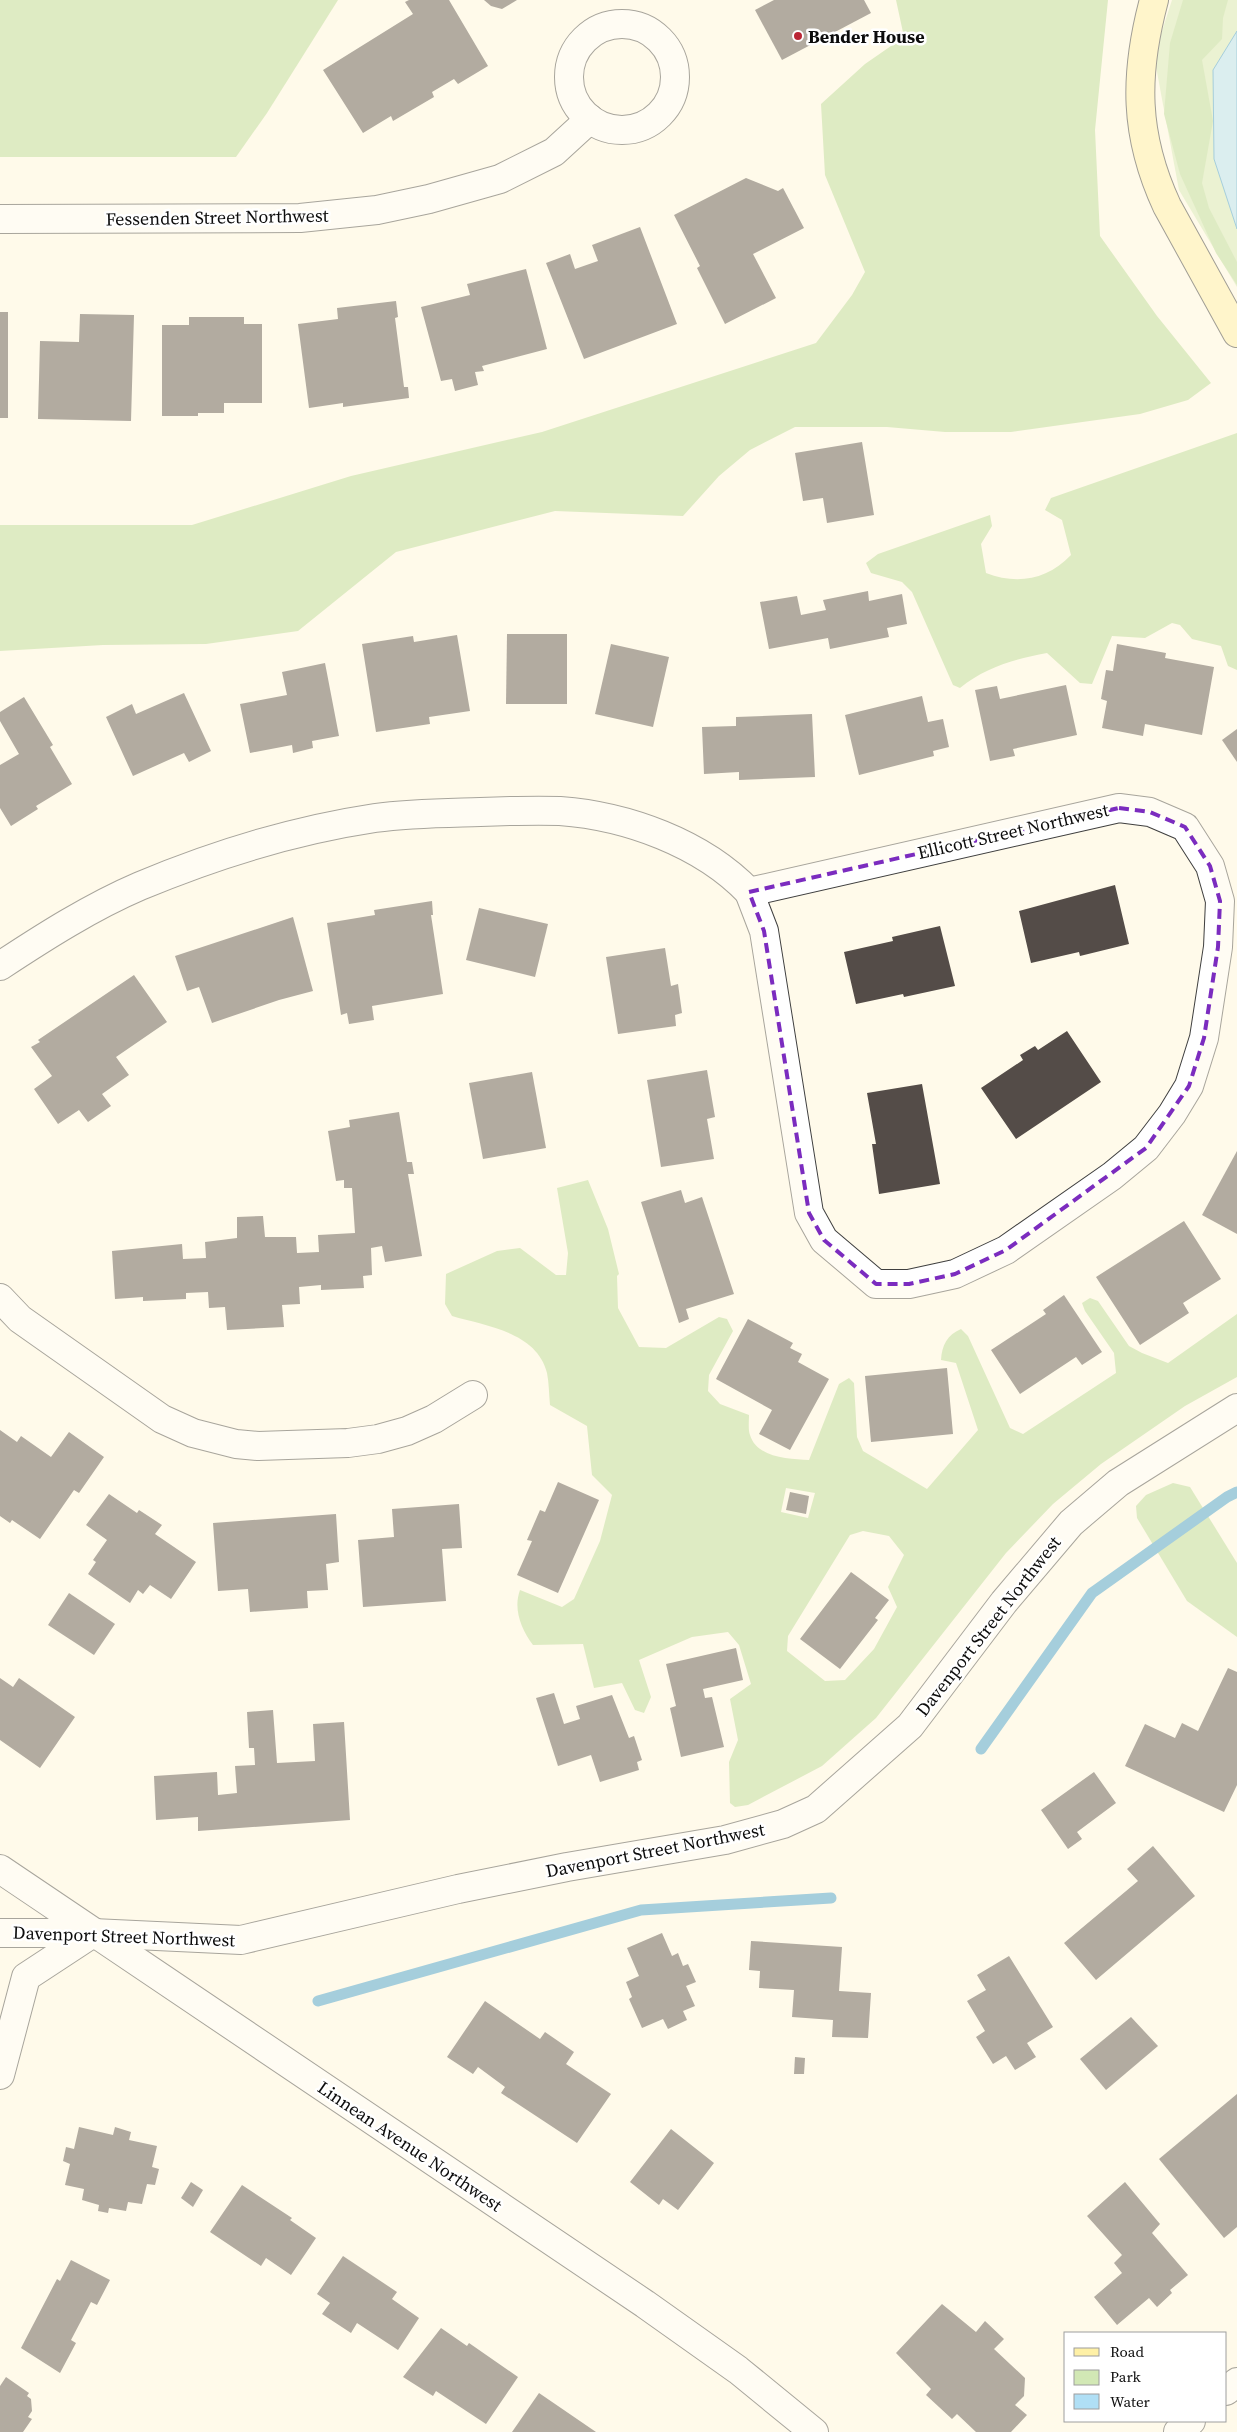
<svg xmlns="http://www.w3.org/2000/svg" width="1237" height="2432" viewBox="0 0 1237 2432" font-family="'Source Serif 4',serif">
<rect width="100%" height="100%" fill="#fffaea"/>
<!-- green -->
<polygon fill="#d2e8b5" points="1172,0 1237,0 1237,287 1179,190 1154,56"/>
<!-- forest -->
<g fill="#b7d995" fill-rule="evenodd">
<polygon points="0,0 338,0 267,113 236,157 0,157"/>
<polygon points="896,0 1108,0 1095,130 1100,236 1157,316 1211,383 1188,400 1140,414 1011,432 945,432 887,427 795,427 750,450 719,476 683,516 555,511 396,552 298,631 206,644 103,645 0,651 0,525 192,525 351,476 542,432 816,343 852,295 865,272 825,175 821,104 865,64 904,37"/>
<polygon points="1183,0 1228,0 1223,18 1222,39 1202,60 1213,121 1202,183 1209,208 1237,262 1237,285 1216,253 1180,174 1164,114 1170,43"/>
<path d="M1237,433V670L1228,666L1221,646L1192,639L1180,625L1172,623L1145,638L1112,636L1092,684L1080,683L1047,653C1015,659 986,667 960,688L953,685L912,592L902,582L871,573L866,563L878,554L990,515L992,526L981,544L986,573C1017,585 1047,580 1071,555L1062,520L1045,510L1051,498Z"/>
<path d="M588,1180L608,1229L619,1274L617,1276L618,1308L639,1347L666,1348L719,1317L727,1319L733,1331L709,1375L708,1391L720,1404L749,1415C749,1421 748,1430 750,1435C757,1458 789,1459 809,1460L839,1384L849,1378L854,1383L857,1437L863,1451L927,1489L978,1430L956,1363L941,1360C942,1345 947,1335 961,1329L968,1336L1010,1428L1023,1434L1116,1373L1114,1353L1085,1311L1082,1303L1090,1298L1098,1301L1129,1346L1142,1353L1168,1363L1237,1314V1377L1185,1406L1101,1464L1053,1504L1006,1553L876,1718L822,1766L748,1805L735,1807L730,1803L729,1762L738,1740L730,1699L751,1684L739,1645L728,1632L692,1637L639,1660L651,1697L644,1713L635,1710L622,1683L594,1688L583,1644L533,1645C521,1629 513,1609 520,1590L562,1607L574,1599L600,1541L612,1495L592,1475L587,1426L550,1405C549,1395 549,1383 547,1373C537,1332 486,1326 452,1316L445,1304L446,1274L497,1251L520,1248L556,1275H566L568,1253L557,1188ZM786,1488L815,1493L808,1518L781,1512ZM863,1531L889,1536L904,1555L888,1587L897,1607L874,1649L845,1680L825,1681L787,1651L788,1636L850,1535Z"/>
<polygon points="1173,1483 1190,1487 1237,1563 1237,1637 1187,1601 1137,1518 1136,1506 1146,1495"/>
</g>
<!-- water -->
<polygon fill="#b0dff5" stroke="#3899cc" points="1237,31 1237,229 1214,159 1213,70"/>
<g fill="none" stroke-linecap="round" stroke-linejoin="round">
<!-- stream -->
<g stroke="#3899cc" stroke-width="11">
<polyline points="981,1749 1092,1593 1227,1497 1237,1492"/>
<polyline points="318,2001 641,1910 831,1898"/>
</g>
</g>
<!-- building -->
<g fill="#544c48">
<polygon points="409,0 449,0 488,66 458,84 454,79 432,92 434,97 393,121 391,116 363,133 323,70 413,14 405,2"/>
<polygon points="484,0 517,0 502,9 491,6"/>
<polygon points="774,0 864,0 871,13 782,60 755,10"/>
<polygon points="746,178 778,191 783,188 804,228 753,254 776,298 725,324 697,268 700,266 674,215"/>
<polygon points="640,227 677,324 584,359 546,263 570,254 575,269 598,261 592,245"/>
<polygon points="526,269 547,349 482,366 484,371 475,372 478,385 455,391 452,379 441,381 421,307 470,295 467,284"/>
<polygon points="396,301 398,317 395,318 404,387 408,387 409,398 343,407 343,403 309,408 298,324 338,319 337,308"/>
<rect x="0" y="312" width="8" height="106"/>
<polygon points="80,314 134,315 131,421 38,419 40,341 79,342"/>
<polygon points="189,317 244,317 244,324 262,324 262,403 224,403 224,413 198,413 198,416 162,416 162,325 189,325"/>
<polygon points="862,442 874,515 827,523 823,498 803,501 795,453"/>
<polygon points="868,591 869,601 902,594 907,624 887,628 889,637 830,649 828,638 769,649 760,602 797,596 801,615 826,610 823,600"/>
<polygon points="507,634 567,634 567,704 506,704"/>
<polygon points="457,635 470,711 429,717 430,724 376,732 362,644 413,636 414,642"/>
<polygon points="611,644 669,657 653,727 595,714"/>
<polygon points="1117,644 1166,653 1165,658 1214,667 1202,735 1145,724 1143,736 1102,728 1107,701 1101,699 1106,670 1113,671"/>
<polygon points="325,663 339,736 312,741 313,748 293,753 292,745 250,753 240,704 287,695 282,672"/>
<polygon points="1066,685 1077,735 1013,749 1015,756 990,761 975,690 997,686 1000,699"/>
<polygon points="184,693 211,751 189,762 184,753 133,776 106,717 132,704 136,714"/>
<polygon points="922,696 928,722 943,719 949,747 933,751 934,756 859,775 845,715"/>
<polygon points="24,697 53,745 50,747 72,784 36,806 38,809 11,826 0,808 0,765 19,754 0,721 0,712"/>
<polygon points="812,714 815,777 739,780 739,772 704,774 702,727 736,726 736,717"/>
<polygon points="1237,729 1237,762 1222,740"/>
<polygon points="1115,885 1129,944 1080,956 1079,952 1031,963 1019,911"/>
<polygon points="432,901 433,915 431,915 443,994 372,1006 374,1020 349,1024 347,1013 341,1015 327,923 375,915 374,910"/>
<polygon points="479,908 548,924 535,977 466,960"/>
<polygon points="293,917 313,991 279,1000 212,1023 199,987 187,991 175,956"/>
<polygon points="940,926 955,986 904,997 903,994 856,1004 844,952 893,941 892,937"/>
<polygon points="665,948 671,986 678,984 682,1013 675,1015 676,1026 618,1034 606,957"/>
<polygon points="134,975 167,1022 116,1057 129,1075 102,1094 111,1106 88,1122 79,1110 58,1124 34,1089 52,1076 31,1047 40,1042 38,1040"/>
<polygon points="1067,1031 1101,1082 1016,1139 981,1088 1023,1060 1020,1055 1035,1046 1038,1050"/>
<polygon points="707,1070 715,1117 707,1119 714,1159 661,1167 647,1080"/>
<polygon points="532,1072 546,1148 483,1159 469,1083"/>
<polygon points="922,1084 940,1184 879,1194 872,1144 876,1144 867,1093"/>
<polygon points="399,1112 407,1162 412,1162 414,1174 408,1174 422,1256 385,1262 382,1246 371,1248 372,1275 363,1276 364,1288 321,1290 321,1285 299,1287 300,1304 282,1305 284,1327 227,1330 225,1307 209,1308 208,1292 186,1293 186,1299 143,1301 143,1297 115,1299 112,1251 182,1244 183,1259 206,1258 205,1242 237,1238 237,1217 263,1216 265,1237 296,1237 297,1253 319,1252 318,1235 355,1233 352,1188 344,1188 344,1180 336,1181 328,1131 350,1127 349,1120"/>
<polygon points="1237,1151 1237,1234 1202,1215"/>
<polygon points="681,1190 685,1203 702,1197 734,1294 686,1309 689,1319 679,1323 641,1202"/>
<polygon points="1184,1221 1221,1279 1183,1303 1189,1313 1140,1345 1096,1277"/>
<polygon points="1064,1295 1102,1352 1082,1365 1076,1357 1020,1394 991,1350 1046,1314 1043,1310"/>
<polygon points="748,1319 793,1343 790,1348 802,1354 798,1362 829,1379 790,1450 759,1434 772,1410 716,1379"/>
<polygon points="947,1368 953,1434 871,1442 865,1376"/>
<polygon points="0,1430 17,1442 21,1436 51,1457 69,1432 104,1457 79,1493 74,1490 40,1539 12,1520 10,1523 0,1516"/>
<polygon points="558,1482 599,1500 558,1593 517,1575 532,1541 527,1540 540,1510 545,1512"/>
<polygon points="790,1492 809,1496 806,1514 786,1510"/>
<polygon points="109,1494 137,1513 139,1510 162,1525 155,1534 196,1562 171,1599 150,1585 143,1594 138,1590 130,1603 88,1574 96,1562 93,1560 107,1540 86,1525"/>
<polygon points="459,1504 462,1548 442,1549 446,1601 363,1607 358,1540 394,1537 392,1509"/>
<polygon points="336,1514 339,1562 326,1564 328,1590 307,1591 308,1608 250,1612 248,1589 218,1591 213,1523"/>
<polygon points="851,1572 889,1600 875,1618 878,1620 840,1669 800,1639"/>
<polygon points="69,1593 115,1624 94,1655 48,1625"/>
<polygon points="736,1648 743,1680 703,1689 705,1698 712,1697 724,1747 681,1757 670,1708 676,1706 666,1664"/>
<polygon points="1228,1668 1237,1672 1237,1785 1224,1812 1125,1766 1145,1724 1175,1738 1182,1723 1198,1731"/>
<polygon points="0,1678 13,1687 19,1678 75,1717 40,1768 0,1740"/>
<polygon points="554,1693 564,1724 580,1719 576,1706 612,1695 629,1738 634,1736 642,1760 637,1762 639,1770 600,1782 591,1755 558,1766 536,1698"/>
<polygon points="273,1710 277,1763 315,1761 313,1724 344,1722 350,1820 198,1831 198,1817 156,1820 154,1776 217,1772 218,1795 237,1793 235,1766 255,1765 254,1748 249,1748 247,1712"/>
<polygon points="1094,1772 1116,1803 1077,1832 1082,1839 1068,1849 1041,1810"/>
<polygon points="1153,1846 1195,1896 1096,1980 1064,1943 1138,1881 1127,1869"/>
<polygon points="662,1933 672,1956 678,1953 683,1966 688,1964 696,1982 686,1986 695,2006 683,2011 687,2020 668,2029 663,2019 642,2028 629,1999 632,1997 626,1982 639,1976 627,1948"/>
<polygon points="751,1941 842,1947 839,1991 871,1993 868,2038 832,2037 833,2020 792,2017 794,1990 759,1988 760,1971 749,1970"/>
<polygon points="1009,1956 1053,2027 1027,2043 1036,2057 1015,2070 1006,2056 993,2064 976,2037 985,2031 967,2001 986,1990 977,1975"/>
<polygon points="485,2001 540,2039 545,2032 574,2052 566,2064 611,2094 577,2143 501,2093 505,2087 478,2067 473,2074 447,2057"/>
<polygon points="1131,2017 1158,2046 1106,2090 1080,2059"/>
<polygon points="795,2057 805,2058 804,2074 794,2074"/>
<polygon points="1237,2094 1237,2227 1224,2238 1159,2159"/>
<polygon points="79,2127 113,2135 115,2127 131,2132 129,2140 157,2146 152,2167 159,2169 155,2185 147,2184 142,2204 128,2202 126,2211 109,2208 108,2213 98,2211 99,2205 82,2200 84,2189 65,2185 70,2164 63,2161 66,2147 74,2149"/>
<polygon points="671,2129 714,2163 678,2210 663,2199 659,2205 630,2182"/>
<polygon points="191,2182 203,2190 193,2207 181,2198"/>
<polygon points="1125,2182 1160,2224 1152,2233 1188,2275 1170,2290 1172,2293 1157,2307 1149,2298 1117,2325 1094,2297 1122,2273 1114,2263 1122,2255 1087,2216"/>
<polygon points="242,2185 292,2218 290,2220 316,2238 291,2275 266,2258 261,2266 210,2232"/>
<polygon points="343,2256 397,2292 392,2299 419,2318 398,2350 357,2323 351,2333 322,2314 330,2303 317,2294"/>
<polygon points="71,2260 110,2280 97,2305 91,2302 71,2340 76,2343 60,2373 21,2348 57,2279 60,2281"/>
<polygon points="942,2304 976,2332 985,2321 1004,2339 994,2349 1025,2378 1024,2396 1015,2405 1027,2415 1011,2432 976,2432 957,2414 952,2419 926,2395 931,2389 896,2353"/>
<polygon points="441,2328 467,2346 469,2343 518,2377 486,2424 436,2391 433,2396 403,2377"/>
<polygon points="6,2377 29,2393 27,2396 31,2399 32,2411 28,2417 32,2419 23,2432 0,2432 0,2386"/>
<polygon points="539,2393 596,2432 512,2432"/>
</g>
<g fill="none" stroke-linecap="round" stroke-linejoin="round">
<defs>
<g id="street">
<circle cx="622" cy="77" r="53"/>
<polyline points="0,219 300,218 377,210 429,199 500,179 554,152 590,119"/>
<polygon points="1119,808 1150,812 1185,827 1210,866 1220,901 1218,947 1204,1038 1189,1086 1172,1114 1146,1148 1112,1176 1006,1250 955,1274 909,1284 876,1284 824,1240 809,1213 764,931 749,892"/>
<path d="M0,966C44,937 91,907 140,886C214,855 295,830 375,818C410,813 445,813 480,812C506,811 534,810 560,811C627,816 702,843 749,892"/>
<polyline points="0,1298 20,1319 162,1419 193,1433 236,1444 258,1446 348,1443 378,1439 407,1431 434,1419 473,1395"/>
<polyline points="0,1869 645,2304 738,2370 814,2432"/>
<polyline points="0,1933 93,1933 241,1940 458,1889 567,1867 725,1840 783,1824 816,1809 910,1726 1004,1602 1071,1523 1118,1483 1237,1408"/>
<polyline points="0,2075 26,1977 93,1933"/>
<polyline points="1226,2391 1237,2382"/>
<polyline points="1178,2432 1191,2421"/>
</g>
<path id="secondary" d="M1154,0C1134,75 1134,135 1167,206L1237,333"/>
</defs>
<!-- street casing -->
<use href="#street" stroke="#3f3f3f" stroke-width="30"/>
<!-- secondary casing -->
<use href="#secondary" stroke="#2e2e2e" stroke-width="30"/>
<!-- street -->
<use href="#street" stroke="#fff" stroke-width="28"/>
<!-- secondary -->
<use href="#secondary" stroke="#fef0a6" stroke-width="28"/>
</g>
<!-- marked area -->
<path d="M0 0H1237V2432H0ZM1119,808L1150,812L1185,827L1210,866L1220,901L1218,947L1204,1038L1189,1086L1146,1148L1006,1250L955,1274L909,1284H876L824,1240L809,1213L764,931L749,892Z" fill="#fffaea" fill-opacity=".55" fill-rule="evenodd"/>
<path fill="none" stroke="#7b2cbf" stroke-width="4" stroke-dasharray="10 6" stroke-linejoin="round" d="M1119,808L1150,812L1185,827L1210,866L1220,901L1218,947L1204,1038L1189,1086L1146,1148L1006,1250L955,1274L909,1284H876L824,1240L809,1213L764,931L749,892Z"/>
<!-- markers -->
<circle fill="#ba2635" stroke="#fff" stroke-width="2" cx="798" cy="36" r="5"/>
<g text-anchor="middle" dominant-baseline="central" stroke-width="5" stroke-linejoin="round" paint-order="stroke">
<!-- poi labels -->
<g font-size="18" font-weight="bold" fill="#0c0c0c" stroke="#fff" text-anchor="start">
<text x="808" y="36">Bender House</text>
</g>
<!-- street labels -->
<g font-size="18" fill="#0c0c0c" stroke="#fff">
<text transform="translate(217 217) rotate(-1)">Fessenden Street Northwest</text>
<text transform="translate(1013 831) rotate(-13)">Ellicott Street Northwest</text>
<text transform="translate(988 1626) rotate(-52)">Davenport Street Northwest</text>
<text transform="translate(655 1850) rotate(-11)">Davenport Street Northwest</text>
<text transform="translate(124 1936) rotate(2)">Davenport Street Northwest</text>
<text transform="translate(410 2146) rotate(34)">Linnean Avenue Northwest</text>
</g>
</g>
<!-- legend -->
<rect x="1064" y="2332" width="162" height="90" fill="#ffffff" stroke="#9e9e9e"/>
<rect x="1074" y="2348" width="25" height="8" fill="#fef0a6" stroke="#9e9e9e"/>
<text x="1110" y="2357" font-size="15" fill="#0c0c0c">Road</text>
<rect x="1074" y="2370" width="25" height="15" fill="#d2e8b5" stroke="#9e9e9e"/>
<text x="1110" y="2382" font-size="15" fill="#0c0c0c">Park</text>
<rect x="1074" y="2394" width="25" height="15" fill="#b0dff5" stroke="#9e9e9e"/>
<text x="1110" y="2407" font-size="15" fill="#0c0c0c">Water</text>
</svg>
